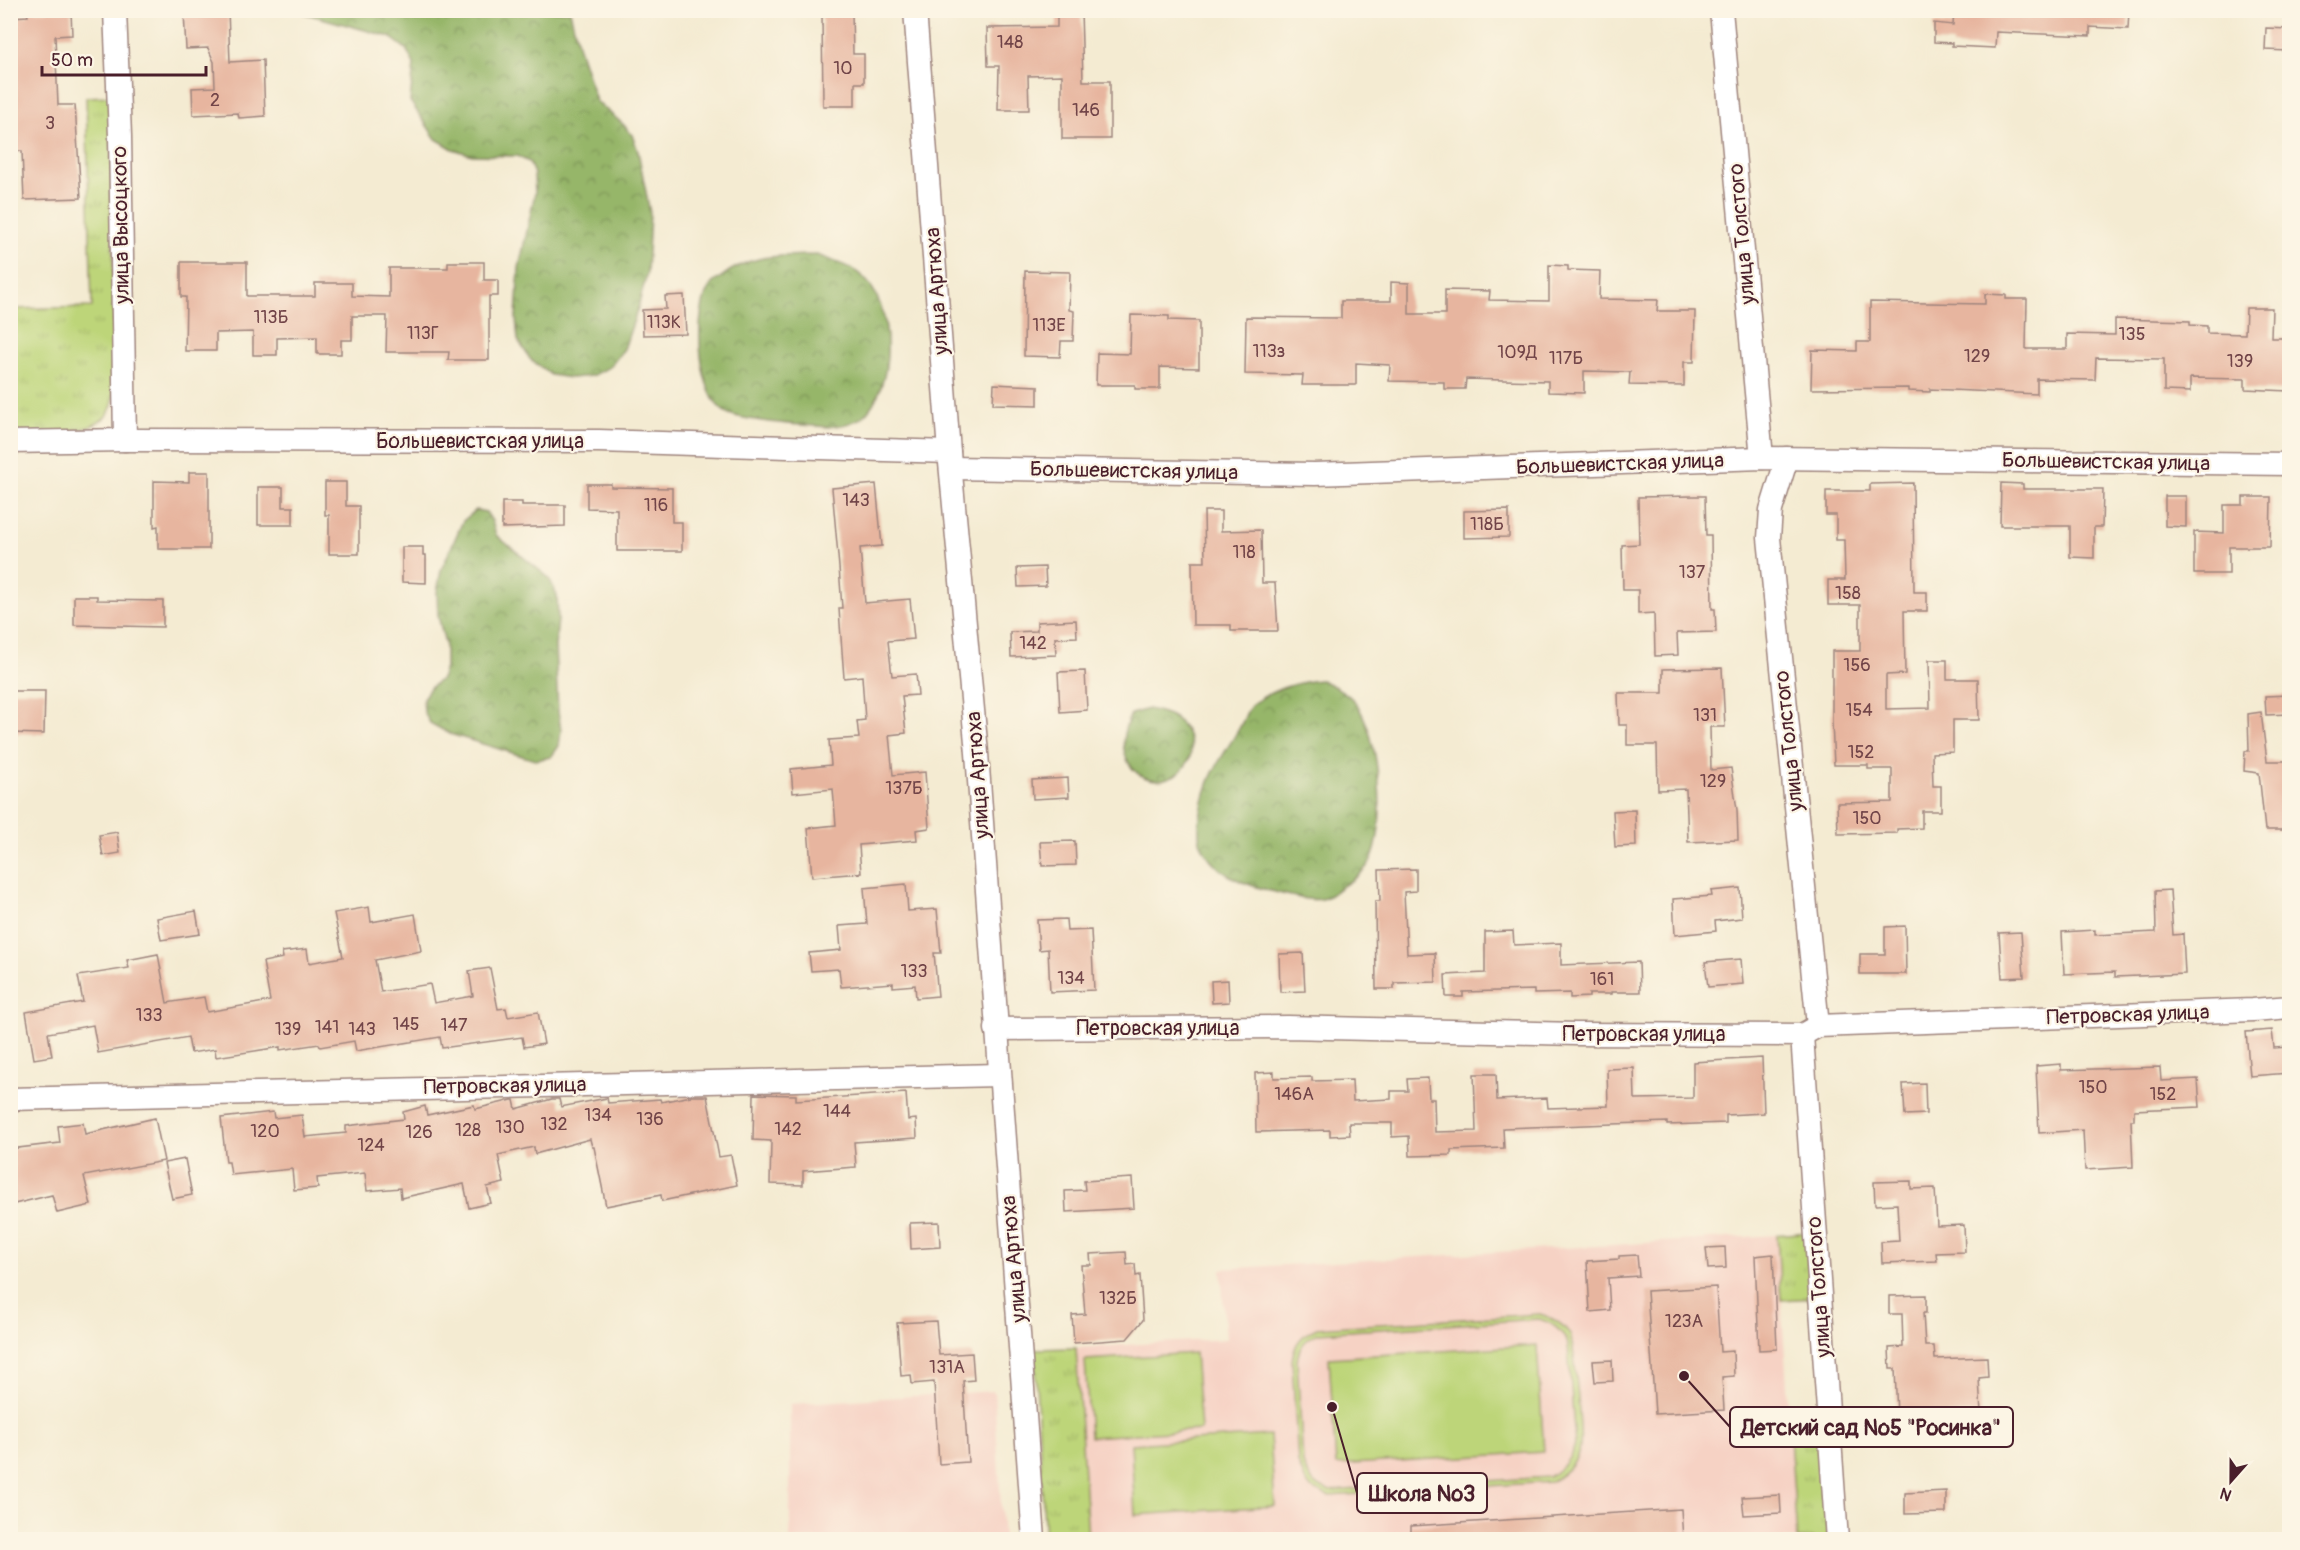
<svg xmlns="http://www.w3.org/2000/svg" width="2300" height="1550" viewBox="0 0 2300 1550" font-family="Pangolin,sans-serif">
<defs>
<pattern id="grass-tufts" width="24" height="20" patternUnits="userSpaceOnUse" patternTransform="scale(1.5)"><rect width="24" height="20" fill="#bdd579"/><path d="M3 7l-1-3M5 7V3M7 7l1-3M15 17l-1-3M17 17v-4M19 17l1-3" fill="none" stroke="#a4b669"/></pattern>
<pattern id="forest-crowns" width="20" height="18" patternUnits="userSpaceOnUse" patternTransform="scale(1.5)"><rect width="20" height="18" fill="#96b669"/><path d="M2 6a3 3 0 1 1 6 0M12 15a3 3 0 1 1 6 0" fill="none" stroke="#7c9357"/></pattern>
</defs>
<rect width="100%" height="100%" fill="#fcf5e5"/>
<filter id="ink" filterUnits="userSpaceOnUse"><feTurbulence type="fractalNoise" baseFrequency=".0167" numOctaves="2"/><feDisplacementMap in="SourceGraphic" scale="12" xChannelSelector="R" yChannelSelector="G"/><feConvolveMatrix kernelMatrix="1 2 1 2 8 2 1 2 1" color-interpolation-filters="sRGB"/></filter>
<filter id="wash" filterUnits="userSpaceOnUse"><feTurbulence type="fractalNoise" baseFrequency=".008" numOctaves="4" result="noise"/><feDisplacementMap in="SourceGraphic" scale="24" xChannelSelector="R" yChannelSelector="G"/><feGaussianBlur stdDeviation="1.35" result="paint"/><feColorMatrix in="noise" values="0 0 0 0 0 0 0 0 0 0 0 0 0 0 0 0 0 1.4 0 .05"/><feComposite in="paint" operator="in"/></filter>
<g filter="url(#wash)">
<rect width="100%" height="100%" fill="#f4ebd2"/>
<!-- built -->
<g fill="#f6d2c4">
<polygon points="1777,1235 1797,1539 1088,1539 1076,1348 1226,1339 1221,1269"/>
<polygon points="994,1391 1003,1539 790,1539 790,1404"/>
</g>
<!-- grass -->
<g fill="url(#grass-tufts)" stroke="#847a52" stroke-width="1.5">
<path d="M111,96L115,389C114,397 113,405 109,412C92,439 38,432 11,433L10,309L92,307L86,97Z"/>
<polygon points="1809,1232 1813,1298 1781,1300 1777,1235"/>
<polygon points="1076,1348 1088,1539 1045,1539 1034,1349"/>
<polygon points="1822,1435 1828,1539 1797,1539 1790,1437"/>
</g>
<!-- forest -->
<g fill="url(#forest-crowns)" stroke="#706a4a" stroke-width="1.5">
<polygon points="296,11 570,11 579,48 596,101 623,124 632,135 638,151 650,213 647,273 638,308 624,349 610,367 592,376 571,378 551,375 530,359 518,340 516,318 519,268 535,193 534,174 529,162 517,156 472,155 453,149 436,139 410,101 414,64 406,49 390,37"/>
<path d="M817,255C832,261 852,266 863,277C895,307 896,388 862,417C853,424 838,426 827,427C803,425 747,422 727,413C697,399 692,309 711,285C713,282 718,279 721,277C751,253 781,256 817,255Z"/>
<polygon points="476,510 486,512 492,521 496,535 549,578 557,595 558,620 555,646 558,711 561,730 559,746 551,757 535,760 450,734 430,723 424,712 423,698 430,688 441,679 445,668 445,643 438,616 437,592 441,570 463,521"/>
<path d="M1321,680C1333,686 1346,691 1355,702C1379,734 1387,819 1373,856C1367,871 1354,879 1341,887C1336,890 1329,898 1322,899C1309,902 1278,893 1264,889C1237,882 1213,871 1201,844C1197,834 1199,822 1201,812C1207,773 1222,759 1240,727C1244,720 1247,709 1253,704C1274,688 1296,682 1321,680Z"/>
<path d="M1148,709C1167,713 1180,717 1188,735C1206,776 1140,802 1125,754C1121,739 1124,727 1131,714Z"/>
</g>
<!-- pitch -->
<g fill="#bdd579" stroke="#847a52" stroke-width="1.5" fill-rule="evenodd">
<path d="M1540,1314C1552,1318 1563,1323 1570,1335C1574,1343 1582,1436 1580,1447C1577,1463 1564,1474 1551,1482L1328,1496L1311,1488L1305,1480L1298,1463L1292,1361C1294,1344 1301,1335 1317,1328ZM1539,1319C1553,1323 1563,1331 1568,1344L1575,1445C1570,1460 1562,1469 1549,1477L1329,1491C1315,1486 1307,1477 1303,1463L1297,1361C1299,1346 1305,1339 1318,1333Z"/>
<polygon points="1537,1345 1544,1452 1336,1465 1329,1358"/>
<polygon points="1195,1353 1201,1430 1090,1437 1085,1360"/>
<polygon points="1270,1435 1275,1506 1135,1515 1131,1444"/>
</g>
<g id="blocks">
<!-- building -->
<g fill="#e7b59f">
<polygon points="228,10 230,62 263,60 265,116 239,118 238,113 193,115 192,88 215,87 214,62 208,48 186,49 184,12"/>
<polygon points="1057,10 1081,10 1083,81 1110,81 1110,139 1062,139 1062,75 1028,76 1029,110 998,110 999,66 988,66 987,28 1057,27"/>
<polygon points="1954,10 2129,10 2128,29 2090,27 2090,36 1996,32 1995,48 1952,46 1952,43 1934,42 1934,23 1953,25"/>
<polygon points="27,11 71,11 72,35 55,36 58,105 75,105 81,198 24,200 22,151 10,151 10,17 28,16"/>
<polygon points="822,14 852,14 853,54 864,54 864,83 855,83 855,106 823,106"/>
<polygon points="2266,28 2289,29 2289,51 2265,50"/>
<polygon points="181,262 247,262 247,296 315,296 315,283 352,283 352,296 389,297 389,268 448,268 448,262 484,262 484,280 498,280 498,296 489,296 489,360 448,360 449,352 386,352 387,316 352,316 352,340 341,340 341,354 317,354 317,337 277,338 277,355 253,355 253,332 216,333 216,351 185,351 186,297 181,297"/>
<polygon points="1549,265 1568,266 1568,270 1600,271 1599,299 1658,300 1657,311 1695,311 1694,362 1684,362 1684,386 1629,385 1630,372 1584,371 1584,393 1548,392 1548,381 1466,379 1465,389 1444,389 1444,382 1389,381 1390,365 1356,363 1356,385 1302,385 1303,375 1245,374 1246,317 1341,318 1341,301 1391,301 1391,282 1409,283 1409,314 1445,314 1445,290 1490,291 1489,300 1549,301"/>
<polygon points="1025,271 1070,272 1069,310 1074,311 1073,341 1061,341 1060,357 1024,356"/>
<polygon points="1985,294 2006,295 2006,299 2027,299 2026,349 2067,349 2067,334 2115,335 2115,319 2190,321 2190,325 2207,326 2207,333 2245,334 2246,308 2272,308 2271,338 2289,338 2289,391 2245,389 2245,379 2190,378 2190,392 2164,391 2164,359 2096,358 2095,380 2037,379 2037,394 1930,389 1930,392 1908,391 1908,388 1811,389 1812,350 1857,351 1857,342 1870,342 1870,302 1985,304"/>
<polygon points="684,295 686,334 643,335 642,310 666,309 665,296"/>
<polygon points="1131,315 1169,316 1169,320 1199,321 1199,368 1160,367 1160,389 1135,389 1135,385 1096,385 1097,353 1130,354"/>
<polygon points="994,384 1038,386 1038,405 993,404"/>
<polygon points="189,472 209,472 209,549 158,549 158,526 154,527 154,481 189,482"/>
<polygon points="325,482 346,482 346,506 359,506 359,554 329,554 329,515 325,515"/>
<polygon points="1913,483 1914,592 1927,592 1927,611 1904,611 1905,674 1886,675 1886,709 1930,708 1929,660 1947,660 1947,679 1978,679 1979,720 1953,720 1953,752 1932,753 1933,786 1941,786 1941,811 1922,811 1922,828 1897,829 1897,833 1838,834 1837,803 1892,802 1892,769 1868,769 1868,765 1834,765 1832,722 1832,651 1860,651 1860,605 1828,605 1828,580 1845,580 1844,540 1836,540 1836,515 1826,515 1826,491 1870,491 1870,484"/>
<polygon points="2001,483 2023,484 2023,489 2103,489 2102,527 2094,527 2094,558 2070,557 2070,526 2000,526"/>
<polygon points="587,484 611,484 611,487 672,488 672,522 682,522 682,551 617,551 617,509 587,508"/>
<polygon points="876,484 882,546 860,548 865,603 910,599 914,639 888,641 892,676 916,674 918,695 902,696 906,733 889,735 893,775 925,772 929,828 916,830 917,840 859,845 861,873 812,877 808,828 836,825 833,789 793,793 791,769 831,765 829,740 859,738 857,721 865,720 862,676 844,678 840,624 839,608 842,608 839,567 832,488"/>
<polygon points="258,487 283,487 283,507 293,507 293,525 258,525"/>
<polygon points="1694,496 1705,496 1706,535 1711,535 1712,609 1715,609 1716,632 1677,633 1678,655 1655,656 1654,613 1638,614 1638,590 1623,590 1622,545 1639,544 1638,497"/>
<polygon points="2165,496 2186,496 2186,527 2165,526"/>
<polygon points="2243,497 2271,497 2270,547 2229,547 2229,574 2194,574 2194,532 2224,533 2224,505 2243,505"/>
<polygon points="502,502 522,502 522,505 565,505 565,526 502,528"/>
<polygon points="1509,510 1509,537 1464,538 1464,511"/>
<polygon points="1204,511 1221,511 1221,531 1261,530 1262,583 1275,583 1278,631 1231,631 1231,625 1193,625 1192,562 1205,562"/>
<polygon points="402,547 423,547 423,555 426,555 426,583 402,582"/>
<polygon points="1045,567 1046,586 1018,587 1017,568"/>
<polygon points="74,596 97,596 97,600 163,601 163,627 74,625"/>
<polygon points="1076,620 1077,637 1055,638 1056,655 1011,657 1010,632 1037,631 1037,622"/>
<polygon points="1722,668 1725,727 1710,727 1711,770 1731,768 1737,810 1738,840 1688,842 1686,789 1658,790 1657,745 1627,745 1627,725 1619,725 1618,693 1663,693 1663,669"/>
<polygon points="1085,671 1087,710 1060,712 1058,672"/>
<polygon points="10,691 45,691 44,734 10,733"/>
<polygon points="2289,695 2289,714 2266,715 2265,696"/>
<polygon points="2261,712 2267,761 2289,761 2289,830 2265,830 2259,773 2244,771 2245,751 2249,751 2248,714"/>
<polygon points="1068,778 1069,797 1033,799 1032,780"/>
<polygon points="1635,810 1636,846 1615,847 1613,811"/>
<polygon points="117,832 120,853 103,856 99,835"/>
<polygon points="1075,841 1076,865 1042,866 1040,842"/>
<polygon points="1416,869 1416,891 1404,892 1407,954 1435,953 1436,982 1394,983 1394,989 1376,989 1375,901 1380,901 1379,870"/>
<polygon points="906,884 908,911 937,909 941,953 934,953 938,996 916,998 915,985 893,987 893,983 841,987 839,969 811,971 809,953 841,950 839,926 867,924 864,888"/>
<polygon points="1740,888 1742,918 1715,921 1716,931 1675,935 1673,899 1712,896 1711,891"/>
<polygon points="2170,890 2173,935 2183,934 2185,974 2115,977 2115,972 2064,974 2062,932 2095,930 2095,935 2156,932 2155,891"/>
<polygon points="369,907 371,922 415,914 421,951 375,960 381,992 430,984 434,1003 473,996 469,971 490,968 498,1009 506,1008 508,1017 538,1012 544,1044 524,1047 522,1037 442,1048 440,1037 356,1051 354,1041 320,1047 319,1044 280,1050 280,1047 216,1057 215,1049 191,1053 188,1037 98,1053 93,1025 48,1033 52,1056 34,1059 26,1012 83,1002 78,976 129,968 127,960 158,954 167,1003 204,997 207,1012 270,1001 263,962 283,958 282,952 307,949 309,963 343,957 334,913"/>
<polygon points="196,911 200,934 161,940 157,918"/>
<polygon points="1066,919 1067,931 1091,930 1094,990 1050,992 1048,949 1039,950 1037,920"/>
<polygon points="1905,926 1906,974 1860,974 1860,954 1885,954 1885,927"/>
<polygon points="1513,931 1514,945 1561,943 1561,965 1639,962 1640,992 1611,992 1611,994 1589,994 1589,997 1570,998 1570,993 1534,994 1534,990 1463,992 1463,997 1446,997 1445,975 1485,973 1485,932"/>
<polygon points="2021,932 2024,977 2002,978 1999,933"/>
<polygon points="1303,953 1305,991 1280,992 1279,954"/>
<polygon points="1741,959 1743,984 1708,987 1705,962"/>
<polygon points="1228,980 1229,1002 1212,1003 1211,981"/>
<polygon points="2272,1030 2274,1048 2289,1047 2289,1073 2250,1076 2246,1032"/>
<polygon points="1762,1058 1764,1113 1726,1115 1726,1123 1667,1125 1667,1122 1503,1128 1504,1148 1451,1150 1451,1155 1410,1156 1409,1136 1392,1137 1392,1123 1349,1123 1350,1135 1330,1136 1330,1130 1256,1132 1255,1073 1274,1072 1274,1078 1312,1077 1312,1081 1352,1080 1353,1101 1391,1099 1391,1091 1408,1091 1407,1079 1428,1078 1429,1099 1434,1099 1435,1132 1476,1131 1474,1074 1496,1074 1497,1100 1547,1098 1548,1108 1608,1106 1607,1069 1634,1068 1635,1099 1693,1098 1693,1062"/>
<polygon points="2061,1064 2061,1070 2160,1067 2161,1081 2198,1079 2200,1107 2134,1110 2134,1120 2131,1120 2133,1167 2085,1170 2083,1130 2039,1133 2036,1066"/>
<polygon points="1925,1083 1926,1114 1905,1115 1903,1084"/>
<polygon points="906,1093 908,1120 916,1119 917,1138 854,1142 856,1167 803,1171 803,1185 770,1184 771,1141 753,1140 754,1094 796,1095 796,1100"/>
<polygon points="691,1096 707,1096 719,1157 731,1155 737,1185 662,1201 661,1195 606,1206 594,1147 592,1147 590,1139 535,1154 534,1147 498,1155 504,1183 487,1187 491,1203 469,1208 464,1184 401,1198 400,1188 367,1191 365,1173 317,1178 318,1188 294,1190 292,1169 231,1175 229,1162 226,1162 221,1118 273,1112 274,1118 302,1115 305,1137 346,1133 346,1126 404,1119 403,1112 425,1106 427,1115 474,1105 475,1109 512,1100 514,1100 516,1109 552,1099 559,1099 561,1107 607,1098 608,1103 660,1099 661,1102"/>
<polygon points="155,1118 164,1161 84,1176 91,1205 57,1213 52,1195 10,1205 10,1149 60,1143 58,1126 83,1123 85,1134"/>
<polygon points="185,1159 192,1195 172,1199 164,1163"/>
<polygon points="1132,1178 1134,1208 1066,1212 1065,1191 1085,1190 1084,1181"/>
<polygon points="1911,1181 1911,1189 1935,1188 1937,1226 1964,1225 1965,1252 1936,1253 1937,1261 1882,1263 1881,1242 1899,1241 1897,1204 1875,1205 1874,1182"/>
<polygon points="939,1222 940,1247 911,1249 910,1223"/>
<polygon points="1725,1247 1726,1268 1708,1269 1706,1248"/>
<polygon points="1126,1252 1127,1265 1135,1264 1136,1276 1140,1275 1143,1320 1127,1339 1074,1343 1072,1315 1085,1314 1081,1265 1091,1265 1090,1254"/>
<polygon points="1773,1254 1777,1349 1759,1350 1755,1256"/>
<polygon points="1637,1255 1639,1276 1608,1278 1610,1310 1590,1312 1587,1261 1619,1259 1619,1256"/>
<polygon points="1716,1287 1720,1352 1733,1351 1734,1376 1722,1377 1724,1410 1655,1414 1647,1291"/>
<polygon points="1926,1295 1926,1313 1923,1313 1925,1346 1934,1346 1935,1359 1987,1357 1988,1377 1979,1378 1981,1413 1897,1416 1895,1369 1890,1369 1889,1348 1903,1347 1902,1314 1889,1314 1889,1296"/>
<polygon points="936,1321 939,1355 972,1353 974,1380 963,1381 968,1462 939,1464 934,1382 912,1384 911,1375 901,1376 897,1323"/>
<polygon points="1612,1360 1613,1381 1595,1382 1593,1361"/>
<polygon points="1946,1491 1946,1513 1905,1514 1905,1493"/>
<polygon points="1780,1495 1781,1513 1744,1515 1742,1497"/>
<polygon points="1681,1509 1683,1539 1411,1539 1411,1526"/>
</g>
</g>
</g>
<g filter="url(#ink)">
<use href="#blocks" fill-opacity="0" stroke="#9f857e" stroke-width="1.5"/>
<g fill="none" stroke-linecap="round" stroke-linejoin="round">
<defs>
<g id="street">
<polyline points="115,10 120,136 125,440"/>
<polyline points="915,10 949,452 977,753 1034,1540"/>
<polyline points="1721,10 1762,458"/>
<polyline points="10,442 125,440 599,441 949,452"/>
<polyline points="1787,458 1771,510 1769,538 1818,1026"/>
<polyline points="951,468 1315,474 1762,458 2290,464"/>
<polyline points="996,1029 1288,1027 1576,1034 1802,1035 1818,1026 2253,1010 2290,1007"/>
<polyline points="1802,1035 1837,1540"/>
<polyline points="10,1099 999,1075"/>
</g>
</defs>
<!-- street casing -->
<use href="#street" stroke="#9f857e" stroke-width="25"/>
<!-- street -->
<use href="#street" stroke="#fff" stroke-width="22"/>
</g>
</g>
<g text-anchor="middle" dominant-baseline="central" stroke-width="4.5" stroke-linejoin="round" paint-order="stroke">
<!-- number labels -->
<g font-size="18" fill="#714448">
<text x="1010" y="42">148</text>
<text x="843" y="68">10</text>
<text x="215" y="100">2</text>
<text x="1086" y="110">146</text>
<text x="50" y="123">3</text>
<text x="271" y="317">113Б</text>
<text x="664" y="322">113К</text>
<text x="1049" y="325">113Е</text>
<text x="423" y="333">113Г</text>
<text x="2132" y="334">135</text>
<text x="1269" y="351">113з</text>
<text x="1517" y="352">109Д</text>
<text x="1977" y="356">129</text>
<text x="1566" y="358">117Б</text>
<text x="2240" y="361">139</text>
<text x="856" y="500">143</text>
<text x="656" y="505">116</text>
<text x="1487" y="524">118Б</text>
<text x="1244" y="552">118</text>
<text x="1692" y="572">137</text>
<text x="1848" y="593">158</text>
<text x="1033" y="643">142</text>
<text x="1857" y="665">156</text>
<text x="1859" y="710">154</text>
<text x="1705" y="715">131</text>
<text x="1861" y="752">152</text>
<text x="1713" y="781">129</text>
<text x="904" y="788">137Б</text>
<text x="1867" y="818">150</text>
<text x="914" y="971">133</text>
<text x="1071" y="978">134</text>
<text x="1602" y="979">161</text>
<text x="149" y="1015">133</text>
<text x="406" y="1024">145</text>
<text x="454" y="1025">147</text>
<text x="327" y="1027">141</text>
<text x="288" y="1029">139</text>
<text x="362" y="1029">143</text>
<text x="2093" y="1087">150</text>
<text x="1294" y="1094">146А</text>
<text x="2163" y="1094">152</text>
<text x="837" y="1111">144</text>
<text x="598" y="1115">134</text>
<text x="650" y="1119">136</text>
<text x="554" y="1124">132</text>
<text x="510" y="1127">130</text>
<text x="788" y="1129">142</text>
<text x="468" y="1130">128</text>
<text x="265" y="1131">120</text>
<text x="419" y="1132">126</text>
<text x="371" y="1145">124</text>
<text x="1118" y="1298">132Б</text>
<text x="1684" y="1321">123А</text>
<text x="947" y="1367">131А</text>
</g>
<!-- street labels -->
<g font-size="21" fill="#4a1f2b" stroke="#fcf5e5">
<text transform="translate(121 225) rotate(-91)">улица Высоцкого</text>
<text transform="translate(1742 234) rotate(-95)">улица Толстого</text>
<text transform="translate(937 291) rotate(-94)">улица Артюха</text>
<text x="480" y="441">Большевистская улица</text>
<text transform="translate(2106 462) rotate(1)">Большевистская улица</text>
<text transform="translate(1620 464) rotate(-2)">Большевистская улица</text>
<text transform="translate(1134 471) rotate(1)">Большевистская улица</text>
<text transform="translate(1789 741) rotate(-96)">улица Толстого</text>
<text transform="translate(978 775) rotate(-94)">улица Артюха</text>
<text transform="translate(2128 1015) rotate(-2)">Петровская улица</text>
<text x="1158" y="1028">Петровская улица</text>
<text x="1644" y="1034">Петровская улица</text>
<text transform="translate(505 1086) rotate(-1)">Петровская улица</text>
<text transform="translate(1014 1259) rotate(-95)">улица Артюха</text>
<text transform="translate(1819 1287) rotate(-94)">улица Толстого</text>
</g>
</g>
<!-- callouts -->
<path fill="none" stroke="#4a1f2b" stroke-width="2" d="M1684 1376L1730 1427M1332 1407L1357 1493"/>
<g fill="#4a1f2b" stroke="#fcf5e5" stroke-width="2">
<circle cx="1684" cy="1376" r="6"/>
<circle cx="1332" cy="1407" r="6"/>
</g>
<g fill="#fcf5e5" stroke="#4a1f2b" stroke-width="2">
<rect x="1730" y="1407" width="283" height="40" rx="6"/>
<rect x="1357" y="1473" width="130" height="40" rx="6"/>
</g>
<g font-size="22" text-anchor="middle" font-weight="bold" fill="#4a1f2b">
<text x="1871" y="1435">Детский сад №5 "Росинка"</text>
<text x="1422" y="1501">Школа №3</text>
</g>
<!-- margin -->
<rect width="2300" height="1550" fill="none" stroke="#fcf5e5" stroke-width="36"/>
<!-- north arrow -->
<g transform="translate(2231 1481) rotate(201)" stroke="#fcf5e5" stroke-width="4.5" paint-order="stroke">
<path d="M0-4.5L10 22L0 15L-10 22Z" fill="#4a1f2b"/>
<text y="-9" font-size="16" font-weight="bold" text-anchor="middle" fill="#4a1f2b">N</text>
</g>
<!-- scale -->
<path d="M42 66v9h164v-9" fill="none" stroke="#4a1f2b" stroke-width="3"/>
<text x="51" y="66" font-size="18" fill="#4a1f2b" stroke="#fcf5e5" stroke-width="4.5" paint-order="stroke">50 m</text>
</svg>
